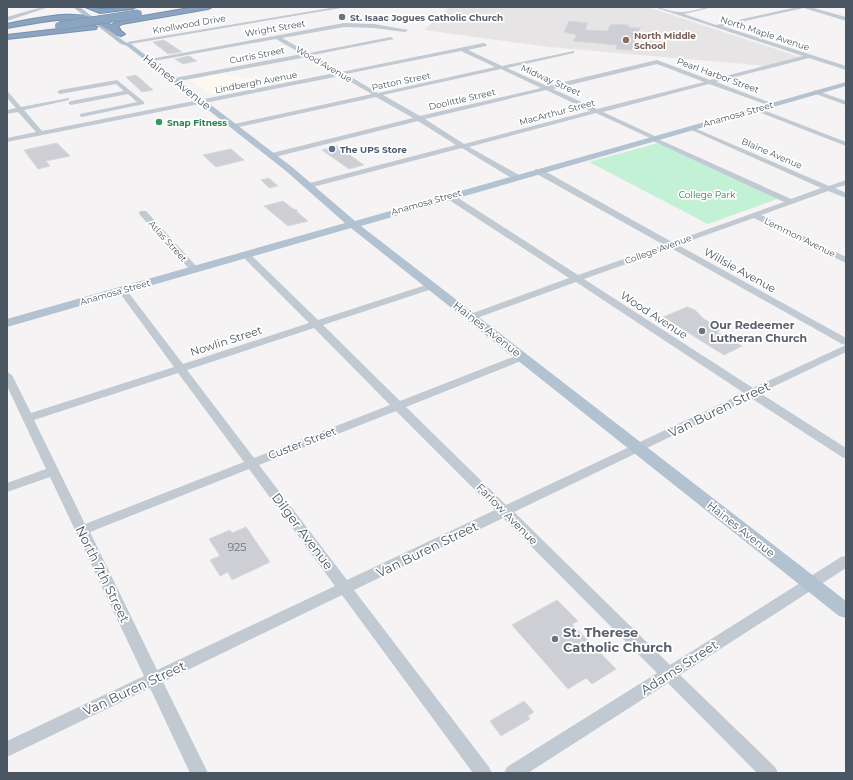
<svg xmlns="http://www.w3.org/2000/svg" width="853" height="780" viewBox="0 0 853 780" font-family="Montserrat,sans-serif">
<rect width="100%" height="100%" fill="#f5f3f3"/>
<!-- commercial -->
<polygon fill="#fdf9ef" points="224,73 229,76 250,78 261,86 217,95 210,94 190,80"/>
<!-- education -->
<polygon fill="#e6e4e5" points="449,7 632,7 651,8 800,57 767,66 549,47 424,30"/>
<!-- green -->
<polygon fill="#c3f1d5" points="658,143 780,198 708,224 589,162"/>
<!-- building -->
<g fill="#cdcfd5" stroke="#d7d9de">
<polygon points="569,21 588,23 585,30 607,31 611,24 629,25 628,27 640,28 632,50 616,49 617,45 573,41 577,35 564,32"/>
<polygon points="164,40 182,52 168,54 153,42"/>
<polygon points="189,56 197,61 183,64 175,59"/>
<polygon points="136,75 153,90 142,92 126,77"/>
<polygon points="57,143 70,156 46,161 50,166 38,169 24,150"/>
<polygon points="337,146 364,165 349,169 322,150"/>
<polygon points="231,149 244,160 216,167 203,155"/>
<polygon points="269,178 278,186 269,188 261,180"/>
<polygon points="283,201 293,209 297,210 297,212 308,221 288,226 264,206"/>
<polygon points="687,307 695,310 704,319 722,329 717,332 742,346 724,355 663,317"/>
<polygon points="246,527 270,562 232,580 228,572 220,576 210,560 220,556 209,539 230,530 232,533"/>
<polygon points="557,600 578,621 572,624 616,669 592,684 586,678 568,689 512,625"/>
<polygon points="524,701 534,712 528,716 530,719 501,736 490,721"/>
</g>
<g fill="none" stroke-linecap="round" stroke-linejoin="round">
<defs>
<g id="highway">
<polygon points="85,7 101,9 136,7 132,9 100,13"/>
<path d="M195,7H212L208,9L122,24L118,26L121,31L125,34L121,36C110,33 102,24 90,22C64,15 33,24 7,28V24C39,18 81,6 111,25L120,20Z"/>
<polygon points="93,25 97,27 96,29 7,39 7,35"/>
</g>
</defs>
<!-- highway casing -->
<use href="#highway" stroke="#7690ad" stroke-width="2"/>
<!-- minor -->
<g fill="#c1cad2" fill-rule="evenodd">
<polygon points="42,7 49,7 7,21 7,17"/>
<polygon points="336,7 347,7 130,44 127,42"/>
<path d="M654,7C662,7 670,12 679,12C690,13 702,7 713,7L684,14L716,25L797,7H810L846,17V21L804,8L722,26L846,66V70L809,58L716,82L774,104V106H770L709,84L603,112L657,137L658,139L791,199L821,188L687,128L692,127L829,186L846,180V185L835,188L846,193V198L828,191L761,215L846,257V263L754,218L678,245L846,338V352L760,393L846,448V458L842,457L751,398L514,512L670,665L841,557L846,556V568L680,675L775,767L778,773H757L668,683L528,773H504L507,767L657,673L503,518L354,590L489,767L492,773H473L342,595L163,682L208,773H190L150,688L7,757V741L144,676L50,477L7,492V483L46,469L7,386V372L12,375L31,413L174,367L119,292L117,290L119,288H125L183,364L309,323L242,256L241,254L242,252H248L318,320L429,284H435L437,286L435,288L323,325L400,401L518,355H526L527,357L526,359L406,407L506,505L744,393L576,282L474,319H468L466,317L468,315L569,278L446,198V194H452L578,275L664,245L535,173V169H541L672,242L784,202L651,140L650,138L596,113L469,147L519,175V179H513L462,148L309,188H306V184L456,145L418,121L271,158L267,156L268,154L413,118L376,97L234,128L231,126L234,124L372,94L340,76L7,142V138L36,132L18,112L7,114V110L16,108L7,98V92L9,93L21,107L69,98V100L24,110L42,131L335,73L307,57L174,82L171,80L174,78L302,54L276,39L148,62L145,60L344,23L374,24L408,30L405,32L374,28L344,27L282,38L309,53L391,37L394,39L313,55L341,72L484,43L487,45L486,46L468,50L502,66L574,51V53L507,68L547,86L657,60L710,80L803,56ZM461,51L495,67L378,93L346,74ZM657,64L704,82L597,109L553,89ZM501,69L541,88L420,116L383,95ZM546,90L590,111L464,144L425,119ZM671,248L842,344L846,345L753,388L584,279ZM314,328L390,405L254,458L187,370ZM178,373L244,462L85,524L34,420ZM396,411L495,510L347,580L259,465ZM249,469L335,586L157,670L90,532Z"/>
<polygon points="117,80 144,102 144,104 82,117 80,116 80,114 137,102 128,94 71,105 68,103 71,101 124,91 116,84 60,94 57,92 60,90"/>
<polygon points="815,90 846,101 846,105 813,93 812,92"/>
<polygon points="754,108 758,108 846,142 846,146 754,110"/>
<polygon points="140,211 146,211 197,267 199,269 197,271 191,271 140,215 139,213"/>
</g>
<!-- major -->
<polygon fill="#b3c2d1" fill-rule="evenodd" points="73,7 80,7 125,42 131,44 292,167 355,221 846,82 846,86 361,226 846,601 846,618 839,616 351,228 7,327 7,319 345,223 286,171 127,46 121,44"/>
<!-- highway -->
<use href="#highway" fill="#8ba5c1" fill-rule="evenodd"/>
<defs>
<polyline id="highway-bridge" points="59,26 138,14"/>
</defs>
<!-- highway-bridge casing -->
<use href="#highway-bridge" stroke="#7690ad" stroke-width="9" stroke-linecap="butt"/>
<!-- highway-bridge -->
<use href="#highway-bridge" stroke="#8ba5c1" stroke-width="8"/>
</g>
<!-- markers -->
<g fill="#6b7280" stroke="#fff" stroke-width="1.5">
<circle cx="342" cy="17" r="4"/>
<circle cx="702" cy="331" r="4"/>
<circle cx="555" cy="639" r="4"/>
</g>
<circle fill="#8d6e63" stroke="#fff" stroke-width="1.5" cx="626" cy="40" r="4"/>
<circle fill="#2e9e5b" stroke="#fff" stroke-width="1.5" cx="159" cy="122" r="4"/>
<circle fill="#5c6f8a" stroke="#fff" stroke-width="1.5" cx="332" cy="149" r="4"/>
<g text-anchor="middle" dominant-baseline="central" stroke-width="3.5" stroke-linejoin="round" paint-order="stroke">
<!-- far-worship labels -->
<g font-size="9" font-weight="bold" fill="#5b616d" stroke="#fff" text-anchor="start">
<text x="350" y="17">St. Isaac Jogues Catholic Church</text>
</g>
<!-- far-street labels -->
<g font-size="9" fill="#4a5661" stroke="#fff">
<text transform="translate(189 24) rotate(-10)">Knollwood Drive</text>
<text transform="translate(275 28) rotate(-10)">Wright Street</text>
<text transform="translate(765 33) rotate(18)">North Maple Avenue</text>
<text transform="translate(257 55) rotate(-11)">Curtis Street</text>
<text transform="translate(324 64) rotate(30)">Wood Avenue</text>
<text transform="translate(718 75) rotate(20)">Pearl Harbor Street</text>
<text transform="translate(551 80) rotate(24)">Midway Street</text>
<text transform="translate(401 81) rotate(-12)">Patton Street</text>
<text transform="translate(256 82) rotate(-11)">Lindbergh Avenue</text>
<text transform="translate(462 99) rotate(-13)">Doolittle Street</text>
<text transform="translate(557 112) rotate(-15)">MacArthur Street</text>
<text transform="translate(738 114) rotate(-16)">Anamosa Street</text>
<text transform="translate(772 153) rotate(23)">Blaine Avenue</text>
<text transform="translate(426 202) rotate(-16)">Anamosa Street</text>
<text transform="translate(800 237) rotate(26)">Lemmon Avenue</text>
<text transform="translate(168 241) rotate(48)">Atlas Street</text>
<text transform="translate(658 249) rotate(-20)">College Avenue</text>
<text transform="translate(115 292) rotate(-16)">Anamosa Street</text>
</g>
<!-- far-education labels -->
<g font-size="9" font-weight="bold" fill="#785e54" stroke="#fff" text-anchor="start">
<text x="634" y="35">North Middle<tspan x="634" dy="10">School</tspan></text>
</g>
<!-- far-leisure labels -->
<g font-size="9" font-weight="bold" fill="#27864d" stroke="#fff" text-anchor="start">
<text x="167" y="122">Snap Fitness</text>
</g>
<!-- far-service labels -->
<g font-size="9" font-weight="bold" fill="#4e5e75" stroke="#fff" text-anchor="start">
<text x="340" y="149">The UPS Store</text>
</g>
<!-- far-park labels -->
<g font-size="9" fill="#17864f" stroke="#fff">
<text x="707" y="194">College Park</text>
</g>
<!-- street labels -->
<g font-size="11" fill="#4a5661" stroke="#fff">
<text transform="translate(177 82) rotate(38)">Haines Avenue</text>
<text transform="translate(740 270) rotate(29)">Willsie Avenue</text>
<text transform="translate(654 315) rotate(33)">Wood Avenue</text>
<text transform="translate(487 329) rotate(38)">Haines Avenue</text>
<text transform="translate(226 341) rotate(-18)">Nowlin Street</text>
<text transform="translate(302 443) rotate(-21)">Custer Street</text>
<text transform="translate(507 514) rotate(45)">Farlow Avenue</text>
<text transform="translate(741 529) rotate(38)">Haines Avenue</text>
</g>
<!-- worship labels -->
<g font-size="11" font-weight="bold" fill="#5b616d" stroke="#fff" text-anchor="start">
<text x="710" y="325">Our Redeemer<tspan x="710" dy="13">Lutheran Church</tspan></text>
</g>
<!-- near-number labels -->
<g font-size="11" fill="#6b747e">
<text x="237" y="547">925</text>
</g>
<!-- near-street labels -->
<g font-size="13" fill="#4a5661" stroke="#fff">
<text transform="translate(719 409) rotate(-26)">Van Buren Street</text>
<text transform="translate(303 531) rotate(53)">Dilger Avenue</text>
<text transform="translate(427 549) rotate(-26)">Van Buren Street</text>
<text transform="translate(103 574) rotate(64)">North 7th Street</text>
<text transform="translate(679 667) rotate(-33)">Adams Street</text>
<text transform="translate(134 688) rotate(-25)">Van Buren Street</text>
</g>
<!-- near-worship labels -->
<g font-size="13" font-weight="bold" fill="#5b616d" stroke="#fff" text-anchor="start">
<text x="563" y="632">St. Therese<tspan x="563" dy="15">Catholic Church</tspan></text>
</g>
</g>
<!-- border -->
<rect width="853" height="780" fill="none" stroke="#4a5661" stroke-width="16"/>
</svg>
